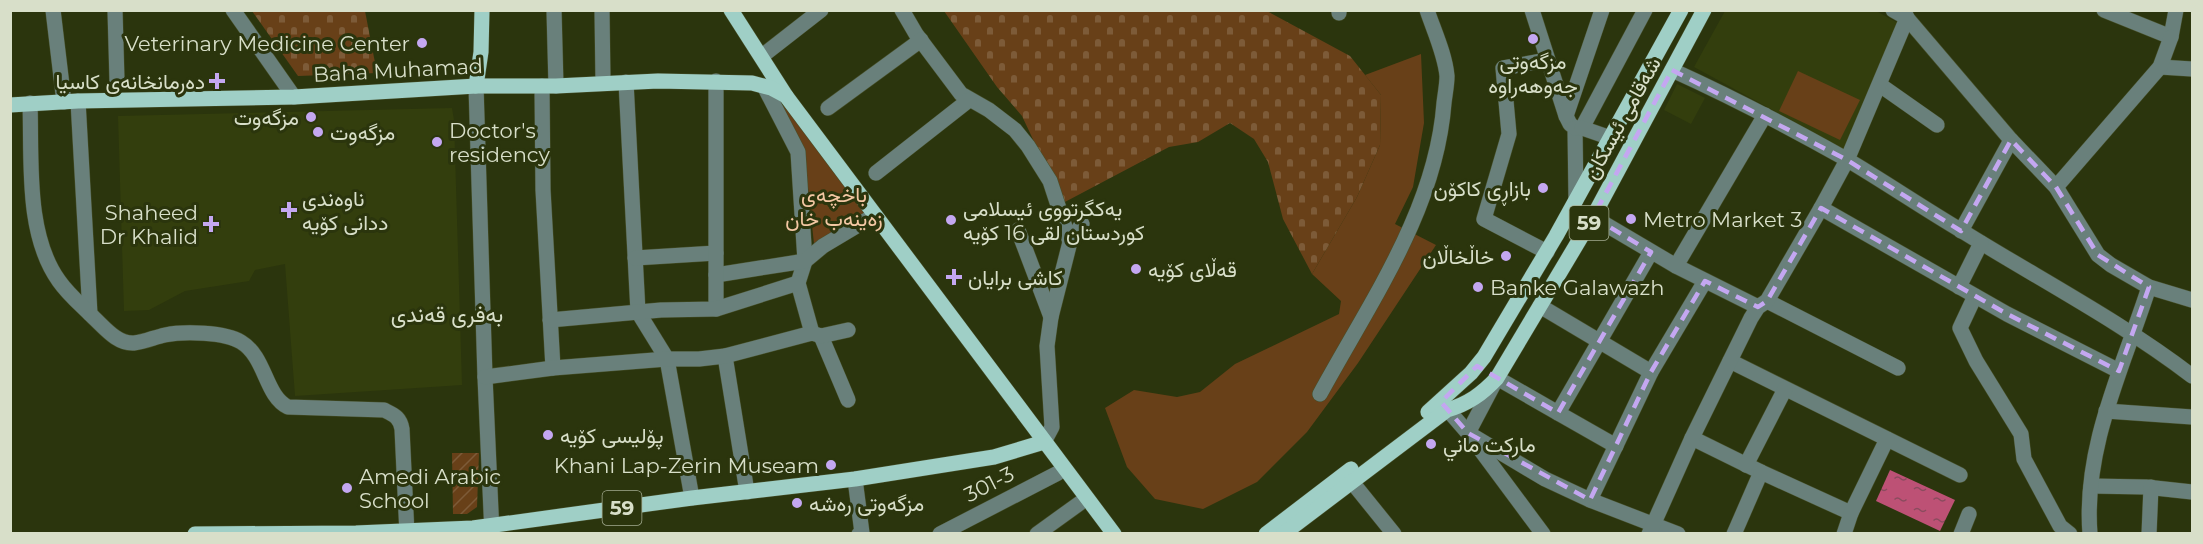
<svg xmlns="http://www.w3.org/2000/svg" width="2203" height="544" viewBox="0 0 2203 544" font-family="Montserrat,Vazirmatn,sans-serif">
<defs>
<pattern id="cemetery-stones" width="16" height="16" patternUnits="userSpaceOnUse" patternTransform="scale(1.5)"><rect width="16" height="16" fill="#684018"/><path d="M2 7V4a2 2 0 0 1 4 0v3zM10 15v-3a2 2 0 0 1 4 0v3z" fill="#7d5b38"/></pattern>
<pattern id="garden-furrows" width="10" height="10" patternUnits="userSpaceOnUse" patternTransform="scale(1.5)"><rect width="10" height="10" fill="#684018"/><path d="M-1 1l2-2M0 10L10 0M9 11l2-2" fill="none" stroke="#7d5b38"/></pattern>
<pattern id="water-ripples" width="26" height="14" patternUnits="userSpaceOnUse" patternTransform="scale(1.5)"><rect width="26" height="14" fill="#bd5175"/><path d="M2 4q2-2 4 0t4 0M15 11q2-2 4 0t4 0" fill="none" stroke="#8b4b5e"/></pattern>
</defs>
<rect width="100%" height="100%" fill="#2b350d"/>
<!-- built -->
<g fill="#333e0d">
<polygon points="1725,11 1876,11 1898,23 1846,150 1694,67"/>
<polygon points="1677,84 1705,98 1691,124 1664,110"/>
<polygon points="452,108 454,120 462,385 295,396 285,264 255,270 249,281 185,291 149,310 124,311 118,116"/>
</g>
<!-- green -->
<g fill="#684018">
<polygon points="1421,54 1424,123 1413,187 1395,224 1436,245 1358,363 1307,432 1257,482 1203,509 1155,499 1127,467 1105,408 1134,390 1177,397 1200,392 1235,364 1339,314 1341,301 1312,274 1357,197 1380,145 1381,95 1365,75"/>
<polygon points="1798,71 1860,100 1840,140 1779,111"/>
<polygon points="781,104 800,119 867,212 814,244 804,150"/>
</g>
<!-- cemetery -->
<g fill="url(#cemetery-stones)">
<polygon points="252,11 365,11 377,73 298,76"/>
<polygon points="944,11 1267,11 1350,56 1381,95 1380,145 1357,197 1312,274 1283,219 1268,162 1254,139 1230,123 1198,142 1169,147 1063,203 1022,116 997,87"/>
</g>
<!-- garden -->
<polygon fill="url(#garden-furrows)" points="452,453 479,453 477,507 467,514 453,514"/>
<!-- water -->
<polygon fill="url(#water-ripples)" points="1890,470 1955,500 1940,531 1876,501"/>
<g fill="none" stroke-linecap="round" stroke-linejoin="round">
<defs>
<g id="minor">
<polyline points="53,10 64,102"/>
<polyline points="115,10 117,81"/>
<polyline points="233,10 294,97"/>
<polyline points="554,10 556,86"/>
<polyline points="602,10 603,82"/>
<polyline points="902,10 916,34 961,94 989,110 1015,130 1028,146 1050,181 1070,242"/>
<polyline points="1339,10 1339,13"/>
<polyline points="1532,10 1566,116 1570,124 1575,128 1576,200"/>
<polyline points="1893,10 1907,18 2011,140 2056,187 2098,255 2111,265 2149,287 2192,300"/>
<polyline points="2104,10 2171,37 2176,10"/>
<polyline points="762,56 821,10"/>
<polyline points="2160,67 2192,69"/>
<path d="M1672,70C1732,97 1789,127 1846,159C1885,182 1923,208 1962,231C2039,279 2120,321 2192,376"/>
<polyline points="626,82 638,312 667,359 692,498"/>
<polyline points="1880,85 1937,125"/>
<polyline points="476,86 485,377 492,534"/>
<polyline points="542,86 543,190 553,368"/>
<polyline points="764,86 798,152 805,261 798,283 812,333"/>
<polyline points="78,101 90,314"/>
<path d="M30,103C32,159 25,234 59,281C68,294 81,305 93,317C105,328 117,344 134,343C145,342 155,337 165,335C184,331 225,332 241,342C266,357 265,396 288,407L384,410C394,415 400,417 402,429L407,534"/>
<polyline points="828,108 921,40"/>
<polyline points="1566,116 1602,10"/>
<polyline points="1575,128 1582,128 1645,10"/>
<polyline points="1582,128 1611,138"/>
<polyline points="876,173 969,100"/>
<polyline points="2056,187 2160,67 2171,37"/>
<polyline points="1821,208 2007,314 2119,371"/>
<polyline points="1593,217 1676,266"/>
<polyline points="1018,230 1051,317"/>
<polyline points="1961,231 2011,140"/>
<polyline points="1547,252 1484,219 1509,134 1503,68 1547,60"/>
<polyline points="1651,252 1558,413 1497,378 1468,433 1545,479 1590,500 1651,372 1705,281"/>
<polyline points="635,258 716,253"/>
<polyline points="716,275 805,261 823,246 875,215"/>
<polyline points="1959,287 1981,243"/>
<polyline points="1975,296 1960,328 1976,361 2021,434 2024,459 2060,526 2070,534"/>
<polyline points="1767,301 1898,368"/>
<polyline points="1540,306 1651,372"/>
<polyline points="1758,307 1676,266 1765,115"/>
<polyline points="716,309 716,81"/>
<polyline points="550,320 661,310 716,309 798,283"/>
<polyline points="821,336 848,400"/>
<polyline points="725,356 747,492"/>
<polyline points="1730,361 1960,475"/>
<polyline points="485,377 553,368 667,359 699,359 725,356 812,333 821,336 848,330"/>
<path d="M1320,394C1370,302 1436,210 1444,103C1445,94 1447,85 1447,76C1445,54 1434,31 1427,10"/>
<polyline points="1441,402 1468,433 1543,534"/>
<polyline points="2106,411 2192,417"/>
<polyline points="1558,413 1616,446"/>
<polyline points="1692,438 1761,472 1734,534"/>
<polyline points="1044,442 1052,427 1047,346 1051,317 1070,242 1082,224"/>
<polyline points="1746,465 1785,389"/>
<polyline points="1761,472 1851,513 1844,534"/>
<polyline points="855,479 862,533 859,534"/>
<polyline points="1352,482 1394,534"/>
<polyline points="2091,486 2146,487 2192,492"/>
<polyline points="1590,500 1678,534"/>
<polyline points="1851,513 1887,439"/>
<polyline points="940,534 1058,473"/>
<polyline points="1037,534 1080,503"/>
<polyline points="1649,534 1692,438 1751,318 1758,307 1767,301 1821,208 1847,160 1907,18 1904,10"/>
<polyline points="1961,534 1969,514"/>
<path d="M2090,534C2083,447 2123,368 2149,287"/>
<polyline points="2149,534 2151,487"/>
</g>
<g id="major">
<polyline points="731,10 786,96 1114,534"/>
<polyline points="476,86 481,52 482,10"/>
<polyline points="10,105 78,101 294,97 476,86 556,86 658,81 752,83 771,88 786,96"/>
<polyline points="1428,412 1471,373 1484,357 1556,236 1681,10"/>
<polyline points="195,534 356,533 473,528 692,498 855,479 994,457 1044,442"/>
<polyline points="1266,534 1351,469"/>
<path d="M1283,534L1447,410C1468,404 1482,394 1497,378L1593,217L1704,10"/>
</g>
</defs>
<!-- minor casing -->
<use href="#minor" stroke="#47502b" stroke-width="16"/>
<!-- major casing -->
<use href="#major" stroke="#47502b" stroke-width="16"/>
<!-- minor -->
<use href="#minor" stroke="#69807b" stroke-width="15"/>
<!-- major -->
<use href="#major" stroke="#9fcfc6" stroke-width="15"/>
</g>
<!-- marked area -->
<path fill="none" stroke="#c4a7f1" stroke-width="4.5" stroke-dasharray="12 8" stroke-linejoin="round" d="M1672,70L1847,160L1961,231L2011,140L2056,187L2098,255L2149,287L2119,371L2007,314L1821,208L1767,301L1758,307L1705,281L1651,372L1590,500L1468,433L1441,402L1477,366L1558,413L1651,252L1593,217Z"/>
<!-- markers -->
<g fill="#c4a7f1" stroke="#2b350d" stroke-width="2">
<circle cx="1533" cy="39" r="6"/>
<circle cx="422" cy="43" r="6"/>
<path d="M214 72h6v6h6v6h-6v6h-6v-6h-6v-6h6z"/>
<circle cx="311" cy="117" r="6"/>
<circle cx="318" cy="132" r="6"/>
<circle cx="437" cy="142" r="6"/>
<circle cx="1543" cy="188" r="6"/>
<path d="M286 201h6v6h6v6h-6v6h-6v-6h-6v-6h6z"/>
<circle cx="1631" cy="219" r="6"/>
<circle cx="951" cy="220" r="6"/>
<path d="M208 215h6v6h6v6h-6v6h-6v-6h-6v-6h6z"/>
<circle cx="1506" cy="256" r="6"/>
<circle cx="1136" cy="269" r="6"/>
<path d="M951 268h6v6h6v6h-6v6h-6v-6h-6v-6h6z"/>
<circle cx="1478" cy="287" r="6"/>
<circle cx="548" cy="435" r="6"/>
<circle cx="1431" cy="444" r="6"/>
<circle cx="831" cy="465" r="6"/>
<circle cx="347" cy="488" r="6"/>
<circle cx="797" cy="503" r="6"/>
</g>
<g text-anchor="middle" dominant-baseline="central" stroke-width="6" stroke-linejoin="round" paint-order="stroke">
<!-- shield labels -->
<g fill="#2b350d" stroke="#a4ac91" stroke-width="1.5">
<rect x="1569.5" y="206" width="39" height="34" rx="4.5"/>
<rect x="602.5" y="491" width="39" height="34" rx="4.5"/>
</g>
<g font-size="20" font-weight="bold" fill="#d8dfc9">
<text x="1589" y="223">59</text>
<text x="622" y="508">59</text>
</g>
<!-- poi labels -->
<g font-size="21" fill="#d8dfc9" stroke="#2b350d" text-anchor="start">
<text x="410" y="43" text-anchor="end">Veterinary Medicine Center</text>
<text x="1533" y="61" text-anchor="middle">مزگه‌وتی<tspan x="1533" dy="24">جه‌وهه‌راوه</tspan></text>
<text x="205" y="81" text-anchor="end">دەرمانخانەی کاسیا</text>
<text x="299" y="117" text-anchor="end">مزگەوت</text>
<text x="449" y="130">Doctor's<tspan x="449" dy="24">residency</tspan></text>
<text x="330" y="132">مزگه‌وت</text>
<text x="1531" y="188" text-anchor="end">بازاڕی کاکۆن</text>
<text x="302" y="198">ناوەندی<tspan x="302" dy="24">ددانی کۆیە</tspan></text>
<text x="963" y="208">يه‌كگرتووی ئیسلامی<tspan x="963" dy="24">كوردستان لقی 16 كۆیه‌</tspan></text>
<text x="198" y="212" text-anchor="end">Shaheed<tspan x="198" dy="24">Dr Khalid</tspan></text>
<text x="1643" y="219">Metro Market 3</text>
<text x="1494" y="256" text-anchor="end">خاڵخاڵان</text>
<text x="1148" y="269">قەڵای کۆیە</text>
<text x="968" y="277">كاشی برایان</text>
<text x="1490" y="287">Banke Galawazh</text>
<text x="560" y="435">پۆلیسی كۆیه‌</text>
<text x="1443" y="444">مارکت ماني</text>
<text x="819" y="465" text-anchor="end">Khani Lap-Zerin Museam</text>
<text x="359" y="476">Amedi Arabic<tspan x="359" dy="24">School</tspan></text>
<text x="809" y="503">مزگەوتی رەشە</text>
</g>
<!-- street labels -->
<g font-size="21" fill="#d8dfc9" stroke="#2b350d">
<text transform="translate(398 70) rotate(-3)">Baha Muhamad</text>
<text transform="translate(1622 118) rotate(-61)">شەقامی ئیسکان</text>
<text transform="translate(989 484) rotate(-27)">301-3</text>
</g>
<!-- park labels -->
<g font-size="21" fill="#f3c7a3" stroke="#2b350d">
<text x="834" y="194">باخچه‌ی<tspan x="834" dy="24">زه‌ینه‌ب خان</tspan></text>
</g>
<!-- neighbourhood labels -->
<g font-size="22" fill="#d8dfc9" stroke="#2b350d">
<text x="447" y="314">بەفری قەندی</text>
</g>
</g>
<!-- border -->
<rect width="2203" height="544" fill="none" stroke="#d8dfc9" stroke-width="24"/>
</svg>
